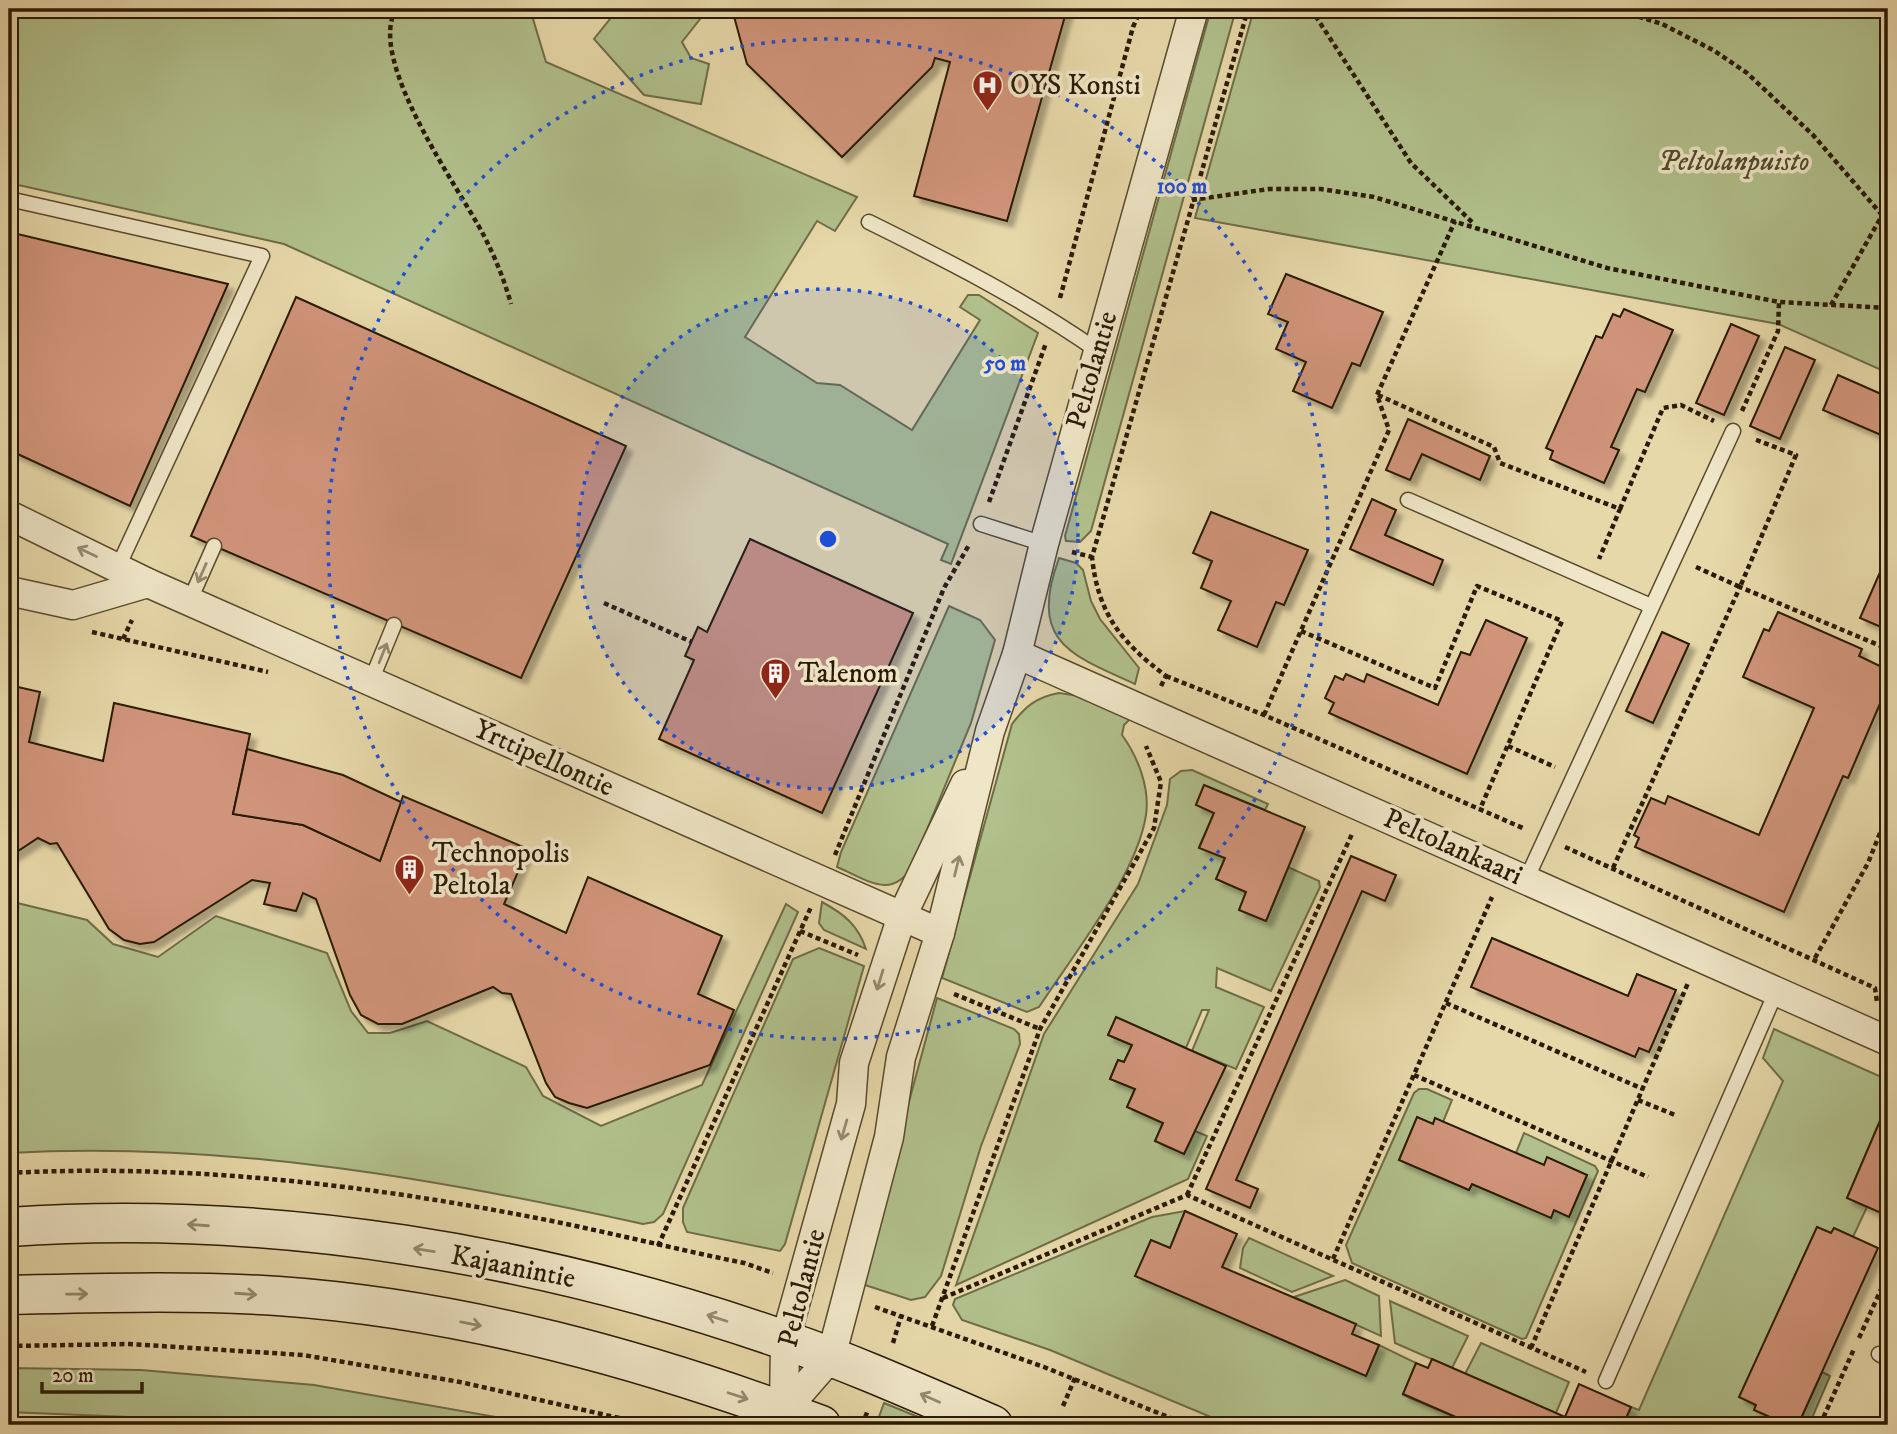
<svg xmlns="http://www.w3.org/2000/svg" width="1897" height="1434" viewBox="0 0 1897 1434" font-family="'IM FELL DW Pica',serif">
<defs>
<filter id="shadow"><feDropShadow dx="6" dy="6" stdDeviation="2" flood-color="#0004"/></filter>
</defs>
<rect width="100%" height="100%" fill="#e7d8a9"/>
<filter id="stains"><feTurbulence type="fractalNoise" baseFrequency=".00286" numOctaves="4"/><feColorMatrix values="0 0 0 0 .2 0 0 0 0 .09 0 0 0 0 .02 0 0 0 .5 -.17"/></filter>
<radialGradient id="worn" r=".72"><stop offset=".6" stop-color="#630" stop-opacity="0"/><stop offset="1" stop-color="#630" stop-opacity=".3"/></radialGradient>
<!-- green -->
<g fill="#b1c08c" stroke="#6e6d48" stroke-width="2">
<polygon points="9,9 530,9 546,62 857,197 835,231 817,221 745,337 817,383 840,385 912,430 980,320 960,307 968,295 979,295 1038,333 951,564 941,560 948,544 284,244 9,183"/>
<polygon points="618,9 697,9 700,19 682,42 691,58 709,64 701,104 644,95 594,39"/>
<polygon points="1211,9 1236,9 1091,531 1080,542 1066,541 1065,536"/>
<polygon points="1254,9 1888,9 1888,373 1778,324 1195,218"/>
<path d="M1059,558L1076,563L1083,570L1091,601L1100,619L1139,668L1135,684C1068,654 1029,641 1059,558Z"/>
<path d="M949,606L980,620L995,640L971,723L912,866C892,901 866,879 837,867L841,852Z"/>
<path d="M1059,693L1079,696L1130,719L1124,725L1122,735C1138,757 1150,788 1146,815C1137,875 1073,955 1039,1007L1027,1012L942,978L1012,724C1025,707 1036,697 1059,693Z"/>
<polygon points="1192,770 1268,804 1265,810 1204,785 1196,804 1214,813 1199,847 1225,858 1216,879 1246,892 1239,910 1266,921 1288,867 1319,881 1320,887 1271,991 1217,968 1216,987 1264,1007 1236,1069 1192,1051 1209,1010 1202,1010 1186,1048 1116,1018 1108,1035 1132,1045 1124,1062 1118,1060 1110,1079 1135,1089 1127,1107 1163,1123 1155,1141 1184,1154 1195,1131 1207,1136 1188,1179 956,1285 1044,1034 1138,884 1167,805 1170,779 1181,771"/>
<path d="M9,901L87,920L113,944L158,957L216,916L327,953L351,1011L368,1033H390L427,1021L526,1067L543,1096L601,1126L702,1085L786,904L798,912L663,1214L654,1222L643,1224C435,1178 222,1141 9,1153Z"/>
<path d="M822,902C844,914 858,925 866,949L824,930L819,923Z"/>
<polygon points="819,948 864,966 785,1244 780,1251 687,1232 683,1222 683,1208 793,959"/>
<polygon points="937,998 1014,1029 1019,1034 1020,1044 981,1146 941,1276 925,1297 911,1300 865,1285 870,1246"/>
<polygon points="1774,1029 1888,1080 1888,1102 1847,1198 1867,1207 1853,1237 1834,1228 1831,1233 1817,1227 1740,1397 1756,1405 1754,1410 1788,1425 1623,1425 1631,1407 1639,1410 1783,1081 1763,1058"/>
<polygon points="1419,1089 1427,1089 1452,1100 1443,1122 1435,1118 1433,1124 1417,1118 1399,1160 1469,1190 1472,1184 1551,1217 1554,1210 1569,1216 1587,1175 1548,1158 1544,1165 1516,1153 1524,1133 1595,1166 1598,1171 1526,1338 1522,1339 1352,1263 1346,1245 1414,1093"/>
<polygon points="1185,1211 1170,1248 1151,1240 1136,1276 1366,1376 1379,1345 1416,1363 1403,1395 1474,1425 1230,1425 1050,1350 962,1320 953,1305 955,1299 1152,1217"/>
<polygon points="1249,1238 1333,1276 1292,1292 1240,1268 1243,1248"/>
<polygon points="1345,1280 1379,1296 1381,1336 1294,1297"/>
<polygon points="1390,1301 1468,1336 1452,1368 1395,1343"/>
<polygon points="1481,1343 1569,1382 1556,1413 1465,1374"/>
<polygon points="9,1368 141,1370 314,1385 541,1425 177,1425 154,1418 9,1412"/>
<polygon points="1822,1372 1830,1376 1809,1425 1798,1425"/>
<polygon points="884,1403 938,1425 876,1425"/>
</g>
<!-- building -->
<g fill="#d0947a" stroke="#2a1a04" stroke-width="2" filter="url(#shadow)">
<polygon points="732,9 1067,9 1007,221 914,196 950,62 935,58 932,67 842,157 747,64"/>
<polygon points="9,232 228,284 130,506 9,450"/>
<polygon points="1286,274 1383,312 1360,366 1352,363 1332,408 1293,391 1306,362 1276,349 1288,322 1268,314"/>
<polygon points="296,297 626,446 521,678 191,536"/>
<polygon points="1624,309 1673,330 1645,392 1637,389 1611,447 1619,450 1604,483 1550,459 1553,451 1546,448 1596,336 1602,338 1613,314 1620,317"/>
<polygon points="1731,324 1759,336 1724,415 1696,403"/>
<polygon points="1785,347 1815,360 1780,439 1750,426"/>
<polygon points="1838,375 1888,397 1888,438 1823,410"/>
<polygon points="1408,419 1490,456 1480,480 1422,454 1410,480 1386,470"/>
<polygon points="1372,499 1396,510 1385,535 1443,560 1433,585 1350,549"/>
<polygon points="1211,512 1308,550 1284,605 1276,602 1257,647 1218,630 1231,601 1201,588 1212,561 1193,553"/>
<polygon points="750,539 913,613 822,813 659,739 694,660 685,656 698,627 707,632"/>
<polygon points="1888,554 1888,630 1860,618"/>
<polygon points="1778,612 1862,649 1859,656 1888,670 1888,685 1848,778 1843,776 1784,912 1635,847 1639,838 1634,835 1651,798 1665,804 1668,796 1759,835 1814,708 1743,677 1764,629 1769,631"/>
<polygon points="1486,620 1527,638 1467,774 1329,713 1334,703 1325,698 1335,676 1343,680 1346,674 1364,682 1367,674 1438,705 1461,652 1470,655"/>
<polygon points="1662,632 1689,644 1653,723 1626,711"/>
<polygon points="9,685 40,692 29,742 103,761 114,703 250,734 233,814 303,825 380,861 403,796 528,849 504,904 566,933 588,877 722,936 698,994 734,1010 710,1065 587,1108 569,1103 555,1097 546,1083 511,994 502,993 493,987 402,1024 378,1024 361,1015 350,995 316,899 303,893 296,911 264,904 270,883 252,880 154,942 140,944 124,940 109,929 57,843 50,844 38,838 9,857"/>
<polygon points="247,749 343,775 401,802 380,861 303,825 233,814"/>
<polygon points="1204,785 1305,827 1266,921 1239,910 1246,892 1216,879 1225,858 1199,848 1214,813 1196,805"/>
<polygon points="1351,856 1396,875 1385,901 1362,891 1236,1180 1258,1189 1250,1208 1206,1189"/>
<polygon points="1492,938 1628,996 1637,974 1676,990 1649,1052 1639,1048 1635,1057 1471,987"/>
<polygon points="1116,1017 1226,1066 1184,1154 1155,1141 1163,1123 1127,1107 1135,1089 1110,1079 1118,1060 1124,1062 1132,1045 1108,1035"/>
<polygon points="1888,1102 1888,1216 1847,1198"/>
<polygon points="1417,1117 1433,1124 1435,1118 1544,1165 1547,1157 1587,1175 1569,1217 1554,1210 1551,1218 1472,1184 1469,1190 1399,1160"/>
<polygon points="1185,1211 1237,1234 1222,1267 1356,1324 1352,1334 1379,1345 1366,1376 1135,1276 1151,1240 1170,1248"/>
<polygon points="1817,1227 1831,1233 1834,1228 1878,1248 1798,1425 1788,1425 1754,1410 1756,1405 1739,1397"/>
<polygon points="1432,1359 1565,1417 1579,1384 1631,1407 1623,1425 1474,1425 1403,1394 1416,1363 1428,1368"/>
</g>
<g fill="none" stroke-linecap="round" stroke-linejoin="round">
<defs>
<g id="service">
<polyline points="9,199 262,256 118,567"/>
<path d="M869,222C948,261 1025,300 1098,351"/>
<polyline points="1408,500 1651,606"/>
<polyline points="981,524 1044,544"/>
<polyline points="190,600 214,546"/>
<polyline points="371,681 394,625"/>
<polyline points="1526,880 1733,431"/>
<polyline points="1879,1354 1888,1359"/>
<polyline points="1606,1381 1776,992"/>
</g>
<g id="minor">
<polyline points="9,515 148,583 940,933"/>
<polyline points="9,591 73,605 148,583"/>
<polyline points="1017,654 1888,1041"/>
<polyline points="784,1411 831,1357 889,1137 901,1057 940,933 990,731 1017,654 1044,544 1194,9"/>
<polyline points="784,1411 785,1340 851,1104 854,1063 902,916 965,784"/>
</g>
<g id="secondary">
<path d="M9,1227C271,1209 540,1254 787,1341C857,1365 925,1396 993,1425"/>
<path d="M9,1295C99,1293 188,1290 278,1296C464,1309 647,1360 821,1425"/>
</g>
</defs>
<!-- service casing -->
<use href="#service" stroke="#594a2d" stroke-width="17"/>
<!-- minor casing -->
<use href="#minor" stroke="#594a2d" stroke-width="31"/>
<!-- secondary casing -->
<use href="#secondary" stroke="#2a1a04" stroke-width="41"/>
<!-- path -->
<g stroke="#2a1a04" stroke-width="4.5" stroke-dasharray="5 3.5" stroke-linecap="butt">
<path d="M396,9C366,60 459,188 483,234C495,257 504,279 511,304"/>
<polyline points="1311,9 1411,163 1474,224"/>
<polyline points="1614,9 1662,24 1713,50 1747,73 1813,135 1888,222"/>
<polyline points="1192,200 1269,189 1321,189 1374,197 1607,268 1779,302 1888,308"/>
<polyline points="1060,298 1133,27 1141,9"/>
<polyline points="1831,305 1888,205"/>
<polyline points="1378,395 1494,447 1500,463 1620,509 1599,559"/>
<polyline points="1742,411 1778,331 1779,302"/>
<polyline points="989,502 1046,343"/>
<polyline points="1620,509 1663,408 1681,405 1714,421"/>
<polyline points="1072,552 1092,557"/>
<polyline points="1696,567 1740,587 1796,455 1754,439"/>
<polyline points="604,603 692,642"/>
<polyline points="1301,631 1435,688 1477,586 1562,621 1480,809"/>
<polyline points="92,632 268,672"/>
<polyline points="123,639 132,620"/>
<polyline points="1166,676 1264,715 1525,829"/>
<path d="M1161,686L1166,676C1121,642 1098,614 1092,557L1248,9"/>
<polyline points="1264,715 1389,430 1377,395 1455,221"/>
<polyline points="1508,746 1555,767"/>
<polyline points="1565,847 1875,988 1877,1002"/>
<polyline points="835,855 944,588 969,545"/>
<polyline points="1613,868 1740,587 1888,649"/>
<polyline points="800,931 858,955"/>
<polyline points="1815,958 1868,863 1888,813"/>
<polyline points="954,994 1040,1029"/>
<polyline points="1446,1003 1643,1089"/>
<polyline points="1414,1075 1648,1177"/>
<polyline points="1638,1100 1675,1115"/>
<path d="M9,1173C180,1164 353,1183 521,1215C596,1229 670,1248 744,1263L773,1273"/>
<polyline points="1187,1195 1352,834"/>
<polyline points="658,1246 811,907"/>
<polyline points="1333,1259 1492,897"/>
<polyline points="943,1298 1187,1195 1586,1372"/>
<polyline points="875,1307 1044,1367 1188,1425"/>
<polyline points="932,1326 1040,1029 1154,828 1161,782 1146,746"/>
<polyline points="1859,1338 1888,1274"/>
<polyline points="893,1343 901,1316"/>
<polyline points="9,1346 129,1344 303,1355 460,1382 650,1425"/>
<polyline points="1531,1348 1688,983"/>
<polyline points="1063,1406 1075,1378"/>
<polyline points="862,1425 868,1410"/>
<polyline points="1820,1425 1854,1349"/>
</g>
<!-- service -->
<use href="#service" stroke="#efe6c7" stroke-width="14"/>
<!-- minor -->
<use href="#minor" stroke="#efe6c7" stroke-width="28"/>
<!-- secondary -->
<use href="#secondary" stroke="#efe6c7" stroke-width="38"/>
</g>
<!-- one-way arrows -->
<defs><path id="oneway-shaft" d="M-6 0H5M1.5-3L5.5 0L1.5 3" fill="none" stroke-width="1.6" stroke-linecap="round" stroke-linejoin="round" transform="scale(1.75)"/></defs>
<g stroke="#968a6f">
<use href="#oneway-shaft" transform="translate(87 552) rotate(-154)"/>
<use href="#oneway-shaft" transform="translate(202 573) rotate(114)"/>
<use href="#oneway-shaft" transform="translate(383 653) rotate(-68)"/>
<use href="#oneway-shaft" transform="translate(957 866) rotate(-76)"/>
<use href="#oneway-shaft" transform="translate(880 980) rotate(107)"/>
<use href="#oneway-shaft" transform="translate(844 1130) rotate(106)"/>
<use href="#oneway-shaft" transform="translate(198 1225) rotate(-176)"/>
<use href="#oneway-shaft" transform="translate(424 1250) rotate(-171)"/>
<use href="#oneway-shaft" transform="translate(77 1294) rotate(-1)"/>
<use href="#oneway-shaft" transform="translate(246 1294) rotate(4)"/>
<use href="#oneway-shaft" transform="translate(717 1318) rotate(-162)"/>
<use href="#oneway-shaft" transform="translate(471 1324) rotate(11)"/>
<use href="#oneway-shaft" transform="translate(738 1396) rotate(18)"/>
<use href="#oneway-shaft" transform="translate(930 1398) rotate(-156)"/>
</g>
<!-- distance rings -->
<circle cx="828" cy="539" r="250" fill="#1d4ed8" fill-opacity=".12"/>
<g fill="none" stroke="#1d4ed8" stroke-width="3.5" stroke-dasharray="3.5 7">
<circle cx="828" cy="539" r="250"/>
<circle cx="828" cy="539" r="500"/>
</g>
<!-- icons -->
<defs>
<symbol id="hospital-pin" viewBox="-11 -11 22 30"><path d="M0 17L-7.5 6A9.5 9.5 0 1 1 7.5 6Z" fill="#8f2418" stroke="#efe6c7"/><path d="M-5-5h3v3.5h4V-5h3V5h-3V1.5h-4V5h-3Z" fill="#fff"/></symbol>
<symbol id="building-pin" viewBox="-11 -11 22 30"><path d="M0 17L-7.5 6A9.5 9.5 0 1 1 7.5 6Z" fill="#8f2418" stroke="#efe6c7"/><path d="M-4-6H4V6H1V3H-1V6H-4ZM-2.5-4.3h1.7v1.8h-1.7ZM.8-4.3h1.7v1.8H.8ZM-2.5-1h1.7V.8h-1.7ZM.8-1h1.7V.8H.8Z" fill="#fff"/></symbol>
</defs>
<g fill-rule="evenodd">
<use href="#hospital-pin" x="970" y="68" width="35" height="47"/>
<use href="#building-pin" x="758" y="656" width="35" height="47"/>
<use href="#building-pin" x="392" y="852" width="35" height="47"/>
</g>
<g text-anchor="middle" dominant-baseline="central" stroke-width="7" stroke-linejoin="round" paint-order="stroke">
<!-- poi labels -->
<g font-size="28" fill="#2a1a04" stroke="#efe6c7" text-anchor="start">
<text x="1010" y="85">OYS Konsti</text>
<text x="798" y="673">Talenom</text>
<text x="432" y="853">Technopolis<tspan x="432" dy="32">Peltola</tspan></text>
</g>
<!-- park labels -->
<g font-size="28" font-style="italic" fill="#524c2d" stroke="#efe6c7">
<text x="1734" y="161">Peltolanpuisto</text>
</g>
<!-- street labels -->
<g font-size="28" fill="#2a1a04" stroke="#efe6c7">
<text transform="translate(1092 370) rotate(-74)">Peltolantie</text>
<text transform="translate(544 758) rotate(24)">Yrttipellontie</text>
<text transform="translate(1453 847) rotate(24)">Peltolankaari</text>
<text transform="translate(513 1267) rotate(11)">Kajaanintie</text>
<text transform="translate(802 1288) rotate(-76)">Peltolantie</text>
</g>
</g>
<circle cx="828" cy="539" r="10" fill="#1d4ed8" stroke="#efe6c7" stroke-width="3.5"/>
<g font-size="21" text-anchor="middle" font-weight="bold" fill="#1d4ed8" stroke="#efe6c7" stroke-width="7" stroke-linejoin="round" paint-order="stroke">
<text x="1182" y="193">100 m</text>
<text x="1005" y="370">50 m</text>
</g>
<!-- margin -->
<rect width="1897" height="1434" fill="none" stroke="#e7d8a9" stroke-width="35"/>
<rect x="10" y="10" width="1876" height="1413" fill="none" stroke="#2a1a04" stroke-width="3.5"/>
<rect x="18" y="18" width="1862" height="1399" fill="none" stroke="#2a1a04" stroke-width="2"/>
<!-- scale -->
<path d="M42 1382v10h100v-10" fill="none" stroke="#2a1a04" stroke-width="3.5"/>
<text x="52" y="1382" font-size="21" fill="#2a1a04" stroke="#efe6c7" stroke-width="5" paint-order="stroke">20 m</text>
<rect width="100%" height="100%" filter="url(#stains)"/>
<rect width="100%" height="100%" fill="url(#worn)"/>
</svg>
